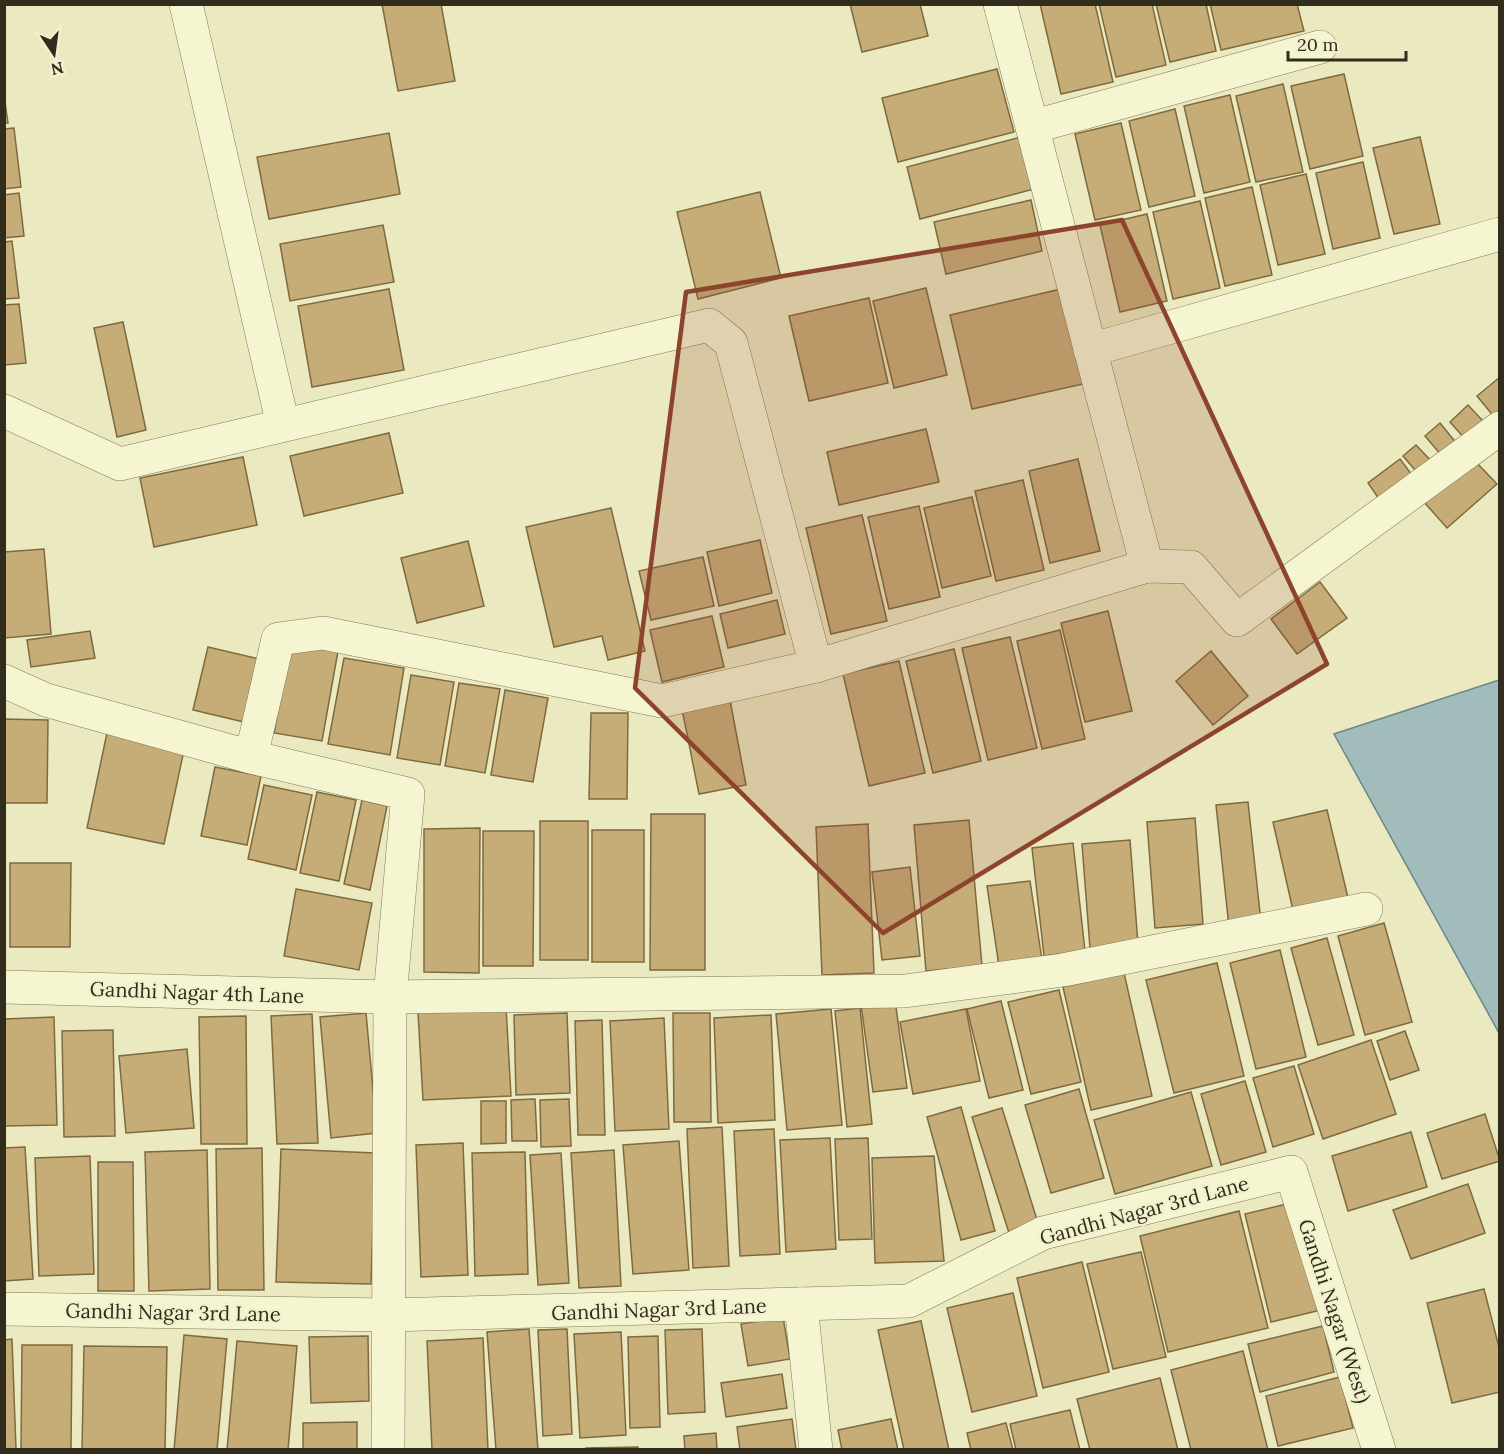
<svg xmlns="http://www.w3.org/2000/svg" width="1504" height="1454" viewBox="0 0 1504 1454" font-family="Lora,serif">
<rect width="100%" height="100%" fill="#eae9bf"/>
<!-- water -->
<polygon fill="#a2bcbc" stroke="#6a8889" stroke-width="1.5" points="1499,680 1500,680 1499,1033 1334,734"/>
<!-- building -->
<g fill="#c6ad77" stroke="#7f6a40" stroke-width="1.5">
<polygon points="382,4 441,4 455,81 398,91"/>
<polygon points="850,4 920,4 928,36 862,52"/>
<polygon points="1040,4 1095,4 1113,82 1061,94"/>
<polygon points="1099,4 1152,4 1166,65 1116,77"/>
<polygon points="1156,4 1206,4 1216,51 1170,62"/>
<polygon points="1210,4 1297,4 1304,31 1221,50"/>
<polygon points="997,69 1014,132 898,162 882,98"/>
<polygon points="1344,74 1363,156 1310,169 1291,86"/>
<polygon points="1283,84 1303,172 1256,182 1236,96"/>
<polygon points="4,95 8,123 4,123"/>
<polygon points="1230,95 1250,182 1204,193 1184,106"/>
<polygon points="1175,109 1195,196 1149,207 1129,121"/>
<polygon points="1121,123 1141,210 1095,220 1075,134"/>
<polygon points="14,128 21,187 4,189 4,129"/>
<polygon points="389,133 400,194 269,219 257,157"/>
<polygon points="1021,137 1034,189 920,219 907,167"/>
<polygon points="1420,137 1440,224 1394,234 1373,148"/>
<polygon points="1363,162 1380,238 1333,249 1316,173"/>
<polygon points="1306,174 1325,254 1278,265 1260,185"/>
<polygon points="1252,187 1272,275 1225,286 1205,198"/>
<polygon points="760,192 781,278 698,299 677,212"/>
<polygon points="19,193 24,236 4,238 4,195"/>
<polygon points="1031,200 1042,251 946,274 934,222"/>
<polygon points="1200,201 1220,288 1173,299 1153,212"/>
<polygon points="1147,214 1167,301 1120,312 1100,225"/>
<polygon points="383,225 394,282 290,301 280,244"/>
<polygon points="12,241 19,298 4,299 4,242"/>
<polygon points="926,288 947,375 894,388 873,301"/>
<polygon points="389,289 404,370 312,387 298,306"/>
<polygon points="1061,289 1083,384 972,409 950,315"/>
<polygon points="869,298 888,383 809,401 789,316"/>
<polygon points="19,304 26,363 4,365 4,305"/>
<polygon points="123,322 146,430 117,437 94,328"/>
<polygon points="1500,377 1500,414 1495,418 1477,396"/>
<polygon points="1468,405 1483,421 1465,439 1450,422"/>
<polygon points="1440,423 1457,444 1442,456 1425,436"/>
<polygon points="926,429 939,482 839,505 827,452"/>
<polygon points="389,433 403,493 304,516 290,456"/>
<polygon points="1416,445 1435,465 1421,477 1403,456"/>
<polygon points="243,457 257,525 154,547 140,478"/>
<polygon points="1078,459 1100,551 1050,563 1029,471"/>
<polygon points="1400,459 1412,475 1379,499 1368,483"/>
<polygon points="1473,459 1497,484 1447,528 1424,502"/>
<polygon points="1023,480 1044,570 996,581 975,491"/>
<polygon points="972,497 991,576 942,588 924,508"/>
<polygon points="919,506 940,597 889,609 868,517"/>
<polygon points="611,508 645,651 608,660 602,636 554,647 526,527"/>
<polygon points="862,515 887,621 831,634 806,528"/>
<polygon points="760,540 772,593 719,606 707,552"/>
<polygon points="468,541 484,606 417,623 401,558"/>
<polygon points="44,549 51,634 4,638 4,552"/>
<polygon points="703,557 714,606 651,620 639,571"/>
<polygon points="1320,582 1347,618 1297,654 1271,619"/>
<polygon points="777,600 785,634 728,648 720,614"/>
<polygon points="1108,611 1132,711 1085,722 1061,623"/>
<polygon points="712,616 724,667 662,682 650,630"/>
<polygon points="1060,630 1085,739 1042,749 1017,641"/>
<polygon points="90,631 95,658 31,667 27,640"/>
<polygon points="1010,637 1037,748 988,760 962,648"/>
<polygon points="290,643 338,651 322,741 274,733"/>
<polygon points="208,647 259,659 244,722 193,710"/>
<polygon points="954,649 981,761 933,773 906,661"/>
<polygon points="1211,651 1248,696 1213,725 1176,681"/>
<polygon points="344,658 404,668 390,755 328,744"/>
<polygon points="899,661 925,773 869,786 843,674"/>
<polygon points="411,675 454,682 440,765 397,758"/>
<polygon points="459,683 500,689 485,773 445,766"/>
<polygon points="505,690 548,698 533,782 491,775"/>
<polygon points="730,700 746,785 699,794 682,709"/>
<polygon points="591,713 628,713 627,799 589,799"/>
<polygon points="4,719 48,720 47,803 4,803"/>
<polygon points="107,733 184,750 164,844 87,828"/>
<polygon points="215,767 261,776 247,845 201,836"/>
<polygon points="264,785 312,795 296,870 248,859"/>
<polygon points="317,792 356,800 339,881 300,873"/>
<polygon points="362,800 387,806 370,890 344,884"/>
<polygon points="1248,802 1261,922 1229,927 1216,805"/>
<polygon points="1327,810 1350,906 1295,919 1273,822"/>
<polygon points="651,814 705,814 705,970 650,970"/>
<polygon points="1195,818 1203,924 1155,928 1147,822"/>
<polygon points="969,820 982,966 926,971 914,825"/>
<rect x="540" y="821" width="48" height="139"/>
<polygon points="868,824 874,973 822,975 816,827"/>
<polygon points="480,828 479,973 424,972 424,829"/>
<rect x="592" y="830" width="52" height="132"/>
<polygon points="483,831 534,831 533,966 483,966"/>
<polygon points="1130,840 1138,944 1090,948 1082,844"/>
<polygon points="1073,843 1085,951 1044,956 1032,848"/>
<polygon points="10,863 71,863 70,947 10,947"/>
<polygon points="910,867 920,956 882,960 872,872"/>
<polygon points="1030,881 1042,960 999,966 987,886"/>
<polygon points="296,889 372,903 359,970 284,956"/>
<polygon points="1384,923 1412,1022 1365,1035 1338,936"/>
<polygon points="1327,938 1354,1035 1318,1045 1291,948"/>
<polygon points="1280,950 1306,1057 1256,1069 1230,963"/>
<polygon points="1217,963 1244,1076 1174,1093 1146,980"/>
<polygon points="1124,973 1152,1096 1091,1110 1063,987"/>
<polygon points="1059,990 1081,1082 1031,1094 1008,1002"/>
<polygon points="895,1000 907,1088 873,1092 861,1005"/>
<polygon points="1001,1001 1023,1090 989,1098 967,1009"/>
<polygon points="506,1007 511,1096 423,1100 418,1012"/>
<polygon points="860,1008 872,1124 847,1127 835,1011"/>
<polygon points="831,1009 842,1125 787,1130 776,1014"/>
<polygon points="966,1009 980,1081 913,1094 900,1022"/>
<polygon points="366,1013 377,1133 331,1138 320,1017"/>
<polygon points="567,1013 570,1093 516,1095 514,1015"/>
<polygon points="673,1013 710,1013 711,1122 674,1122"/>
<polygon points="312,1014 318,1143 277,1144 271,1016"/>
<polygon points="771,1015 775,1120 718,1123 714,1018"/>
<polygon points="246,1016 247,1144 201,1144 199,1017"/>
<polygon points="54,1017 57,1125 4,1126 4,1019"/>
<polygon points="664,1018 669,1129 615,1131 610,1021"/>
<polygon points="602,1020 605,1135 578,1135 575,1021"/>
<polygon points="113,1030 115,1136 64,1137 62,1031"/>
<polygon points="1405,1031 1419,1070 1390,1080 1377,1041"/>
<polygon points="1371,1040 1396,1114 1323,1139 1298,1065"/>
<polygon points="187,1049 194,1128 126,1133 119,1056"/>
<polygon points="1294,1066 1314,1134 1273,1147 1253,1078"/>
<polygon points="1245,1081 1266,1152 1221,1165 1201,1094"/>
<polygon points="1079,1089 1104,1178 1051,1193 1025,1105"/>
<polygon points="1191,1092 1212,1166 1115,1194 1094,1120"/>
<polygon points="535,1099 537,1141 512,1141 511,1100"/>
<polygon points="569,1099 571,1146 541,1147 540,1100"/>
<polygon points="481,1101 506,1101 506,1143 481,1144"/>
<polygon points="961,1107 995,1231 961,1240 927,1117"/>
<polygon points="1002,1108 1039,1226 1010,1236 972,1117"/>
<polygon points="1485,1114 1500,1161 1442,1179 1427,1133"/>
<polygon points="722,1127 729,1266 693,1268 687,1129"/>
<polygon points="774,1129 780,1254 740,1256 734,1131"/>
<polygon points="1411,1132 1427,1187 1348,1211 1332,1156"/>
<polygon points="830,1138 836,1249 786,1252 780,1140"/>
<polygon points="868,1138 872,1239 839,1240 835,1139"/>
<polygon points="679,1141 689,1270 633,1274 623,1145"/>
<polygon points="463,1143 468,1275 421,1277 416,1145"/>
<polygon points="25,1147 33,1279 4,1281 4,1148"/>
<polygon points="262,1148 264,1290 218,1290 216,1149"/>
<polygon points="281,1149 375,1153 371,1284 276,1282"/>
<polygon points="207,1150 210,1289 149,1291 145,1152"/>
<polygon points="614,1150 621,1286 579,1288 571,1153"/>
<polygon points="525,1152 528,1274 475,1276 472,1153"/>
<polygon points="561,1153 569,1283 538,1285 530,1155"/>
<polygon points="90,1156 94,1274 39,1276 35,1158"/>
<polygon points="934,1156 944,1261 875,1263 872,1158"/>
<polygon points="98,1162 133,1162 134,1291 98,1291"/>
<polygon points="1468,1184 1485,1233 1411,1259 1393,1210"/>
<polygon points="1295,1202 1321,1310 1271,1322 1245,1214"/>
<polygon points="1239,1211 1268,1328 1168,1352 1140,1236"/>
<polygon points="1141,1252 1166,1357 1113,1369 1087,1264"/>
<polygon points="1082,1262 1109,1372 1043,1388 1017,1278"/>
<polygon points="1484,1289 1500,1351 1500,1392 1452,1403 1427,1303"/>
<polygon points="1013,1293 1037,1396 972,1412 947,1308"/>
<polygon points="783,1317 790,1359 748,1366 741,1324"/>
<polygon points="921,1321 949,1450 904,1450 878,1330"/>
<polygon points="1323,1326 1334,1372 1260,1392 1248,1344"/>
<polygon points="529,1329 538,1450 496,1450 487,1332"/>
<polygon points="567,1329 572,1434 543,1436 538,1330"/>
<polygon points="702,1329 705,1412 668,1414 665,1330"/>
<polygon points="621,1332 626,1435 580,1438 574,1334"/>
<polygon points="184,1335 227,1339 217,1450 174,1450"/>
<polygon points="368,1336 369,1401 311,1403 309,1337"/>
<polygon points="658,1336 660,1427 630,1428 628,1337"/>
<polygon points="483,1338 488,1450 432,1450 427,1341"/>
<polygon points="12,1339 16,1449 4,1450 4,1340"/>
<polygon points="237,1341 297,1346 288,1450 227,1450"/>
<polygon points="22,1345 72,1345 71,1450 21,1450"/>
<polygon points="84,1346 167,1347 165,1450 82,1450"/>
<polygon points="1243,1351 1268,1450 1191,1450 1171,1370"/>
<polygon points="782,1374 787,1408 726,1417 721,1383"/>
<polygon points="1340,1377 1353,1428 1278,1446 1266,1396"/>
<polygon points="1160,1378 1178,1450 1090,1450 1077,1399"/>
<polygon points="1070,1410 1080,1450 1016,1450 1010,1424"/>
<polygon points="792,1419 796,1450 740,1450 737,1427"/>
<polygon points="891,1419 898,1450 842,1450 838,1430"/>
<polygon points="357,1422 357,1450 303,1450 303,1423"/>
<polygon points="1006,1423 1013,1450 971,1450 967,1433"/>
<polygon points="716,1433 717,1450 685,1450 684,1436"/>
<polygon points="638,1447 638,1450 586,1450 586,1448"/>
</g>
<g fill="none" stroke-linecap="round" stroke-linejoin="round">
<defs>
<g id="minor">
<polyline points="186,4 283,425"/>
<polyline points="1000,4 1147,566"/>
<polyline points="1032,127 1320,47"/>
<polyline points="1090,350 1500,234"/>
<polyline points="4,411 120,464 709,325 731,343 816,666"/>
<polyline points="4,681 46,700 251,757 408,794 390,997 388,1450"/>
<polyline points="251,757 278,639 323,633 662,701 816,666 1147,566 1191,567 1237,620 1500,428"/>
<polyline points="4,987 390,997 905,991 1063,970 1366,909"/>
<polyline points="801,1304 816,1450"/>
<polyline points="4,1309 388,1315 909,1301 1043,1233 1291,1172 1379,1450"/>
</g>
</defs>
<!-- minor casing -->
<use href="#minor" stroke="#817958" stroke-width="34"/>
<!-- minor -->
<use href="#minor" stroke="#f6f5d1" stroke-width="33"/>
</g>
<!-- marked area -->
<path fill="#8c452c" fill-opacity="0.2" stroke="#8c452c" stroke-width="4.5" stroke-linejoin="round" d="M1122,220L1327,664L883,933L635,688L686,292Z"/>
<g text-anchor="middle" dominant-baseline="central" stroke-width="4.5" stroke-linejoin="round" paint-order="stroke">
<!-- street labels -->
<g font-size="20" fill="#322c1c" stroke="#f2f1ce">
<text transform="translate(197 992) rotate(2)">Gandhi Nagar 4th Lane</text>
<text transform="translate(1144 1210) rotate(-15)">Gandhi Nagar 3rd Lane</text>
<text transform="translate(659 1309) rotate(-2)">Gandhi Nagar 3rd Lane</text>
<text transform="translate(1335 1311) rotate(72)">Gandhi Nagar (West)</text>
<text transform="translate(173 1312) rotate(1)">Gandhi Nagar 3rd Lane</text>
</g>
</g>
<!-- border -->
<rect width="1504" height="1454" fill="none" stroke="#322c1c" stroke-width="12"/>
<!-- north arrow -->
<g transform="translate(54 54) rotate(167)" stroke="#f2f1ce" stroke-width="4.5" paint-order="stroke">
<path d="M0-4.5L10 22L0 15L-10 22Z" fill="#322c1c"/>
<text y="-9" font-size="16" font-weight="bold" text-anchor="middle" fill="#322c1c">N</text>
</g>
<!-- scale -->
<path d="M1288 51v9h118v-9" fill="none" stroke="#322c1c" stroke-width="3"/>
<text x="1297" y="51" font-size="18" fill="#322c1c" stroke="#f2f1ce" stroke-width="4.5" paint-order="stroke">20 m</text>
</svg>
